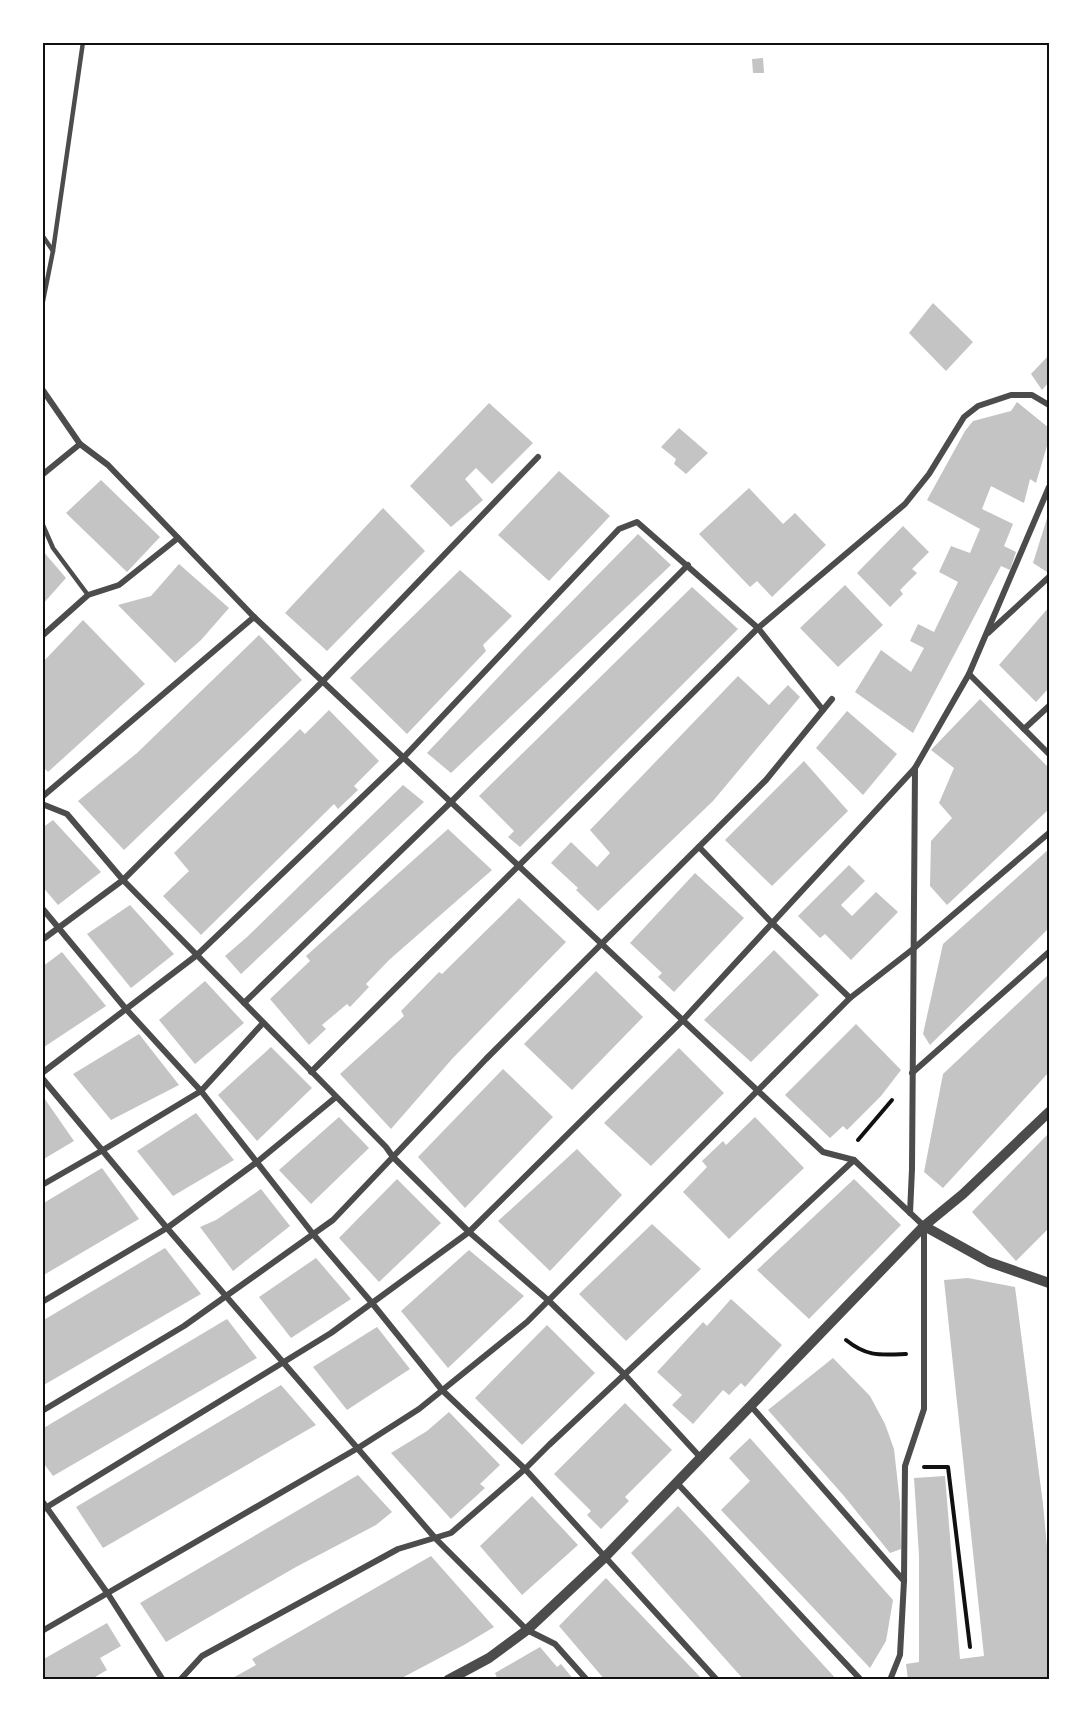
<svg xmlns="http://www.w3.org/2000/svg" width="1091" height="1722" viewBox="0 0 1091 1722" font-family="'PT Sans',sans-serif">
<rect width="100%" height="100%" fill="#fff"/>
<!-- building -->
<g fill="#c4c4c4">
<polygon points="763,58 764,73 753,73 752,59"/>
<polygon points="933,303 973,342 946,371 909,333"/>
<polygon points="1049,355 1049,382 1042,390 1031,374"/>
<polygon points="1017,402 1049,428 1049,439 1036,483 1030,479 1024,503 991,486 982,509 1013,524 1004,546 1016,552 1010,570 1001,566 913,733 855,692 881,650 911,672 924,648 910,641 918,624 934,632 958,582 939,572 951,546 970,553 980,529 927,500 965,431 973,421 1011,411"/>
<polygon points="489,403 533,443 492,484 476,468 465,479 483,500 451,527 410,486"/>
<polygon points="679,428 708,453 686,474 674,464 676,459 661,447"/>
<polygon points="559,471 610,516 549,581 498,535"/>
<polygon points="101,480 160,537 127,572 66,513"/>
<polygon points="749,488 783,524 795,513 826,545 772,597 757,581 750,587 699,534"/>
<polygon points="383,508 425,551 327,651 285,613"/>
<polygon points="1049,512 1049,570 1047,572 1033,563"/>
<polygon points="903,526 929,552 912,569 917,573 900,590 903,594 890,607 857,573"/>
<polygon points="638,534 671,565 451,773 427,753 524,650"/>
<polygon points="42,550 66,578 42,605"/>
<polygon points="179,564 229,608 201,640 175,663 118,605 151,596"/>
<polygon points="460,570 512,616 483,645 486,651 407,734 350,678"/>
<polygon points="845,585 883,625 838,667 800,628"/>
<polygon points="692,587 738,629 520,847 508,837 514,831 479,796"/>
<polygon points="1049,607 1049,688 1036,702 999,665"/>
<polygon points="83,620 145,684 48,772 42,766 42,663"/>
<polygon points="259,635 302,680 124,850 78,801 137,753"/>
<polygon points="738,676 769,705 788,685 800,697 713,801 598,911 576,890 578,888 551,863 571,842 597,867 610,853 590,830"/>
<polygon points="980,699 1049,768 1049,809 947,905 930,886 931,841 952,818 939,803 954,768 931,750"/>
<polygon points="329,710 379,761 354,786 358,790 338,809 334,804 201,935 163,896 189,871 174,853 300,729 305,734"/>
<polygon points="847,711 897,754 863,795 816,748"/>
<polygon points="804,761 848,811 772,886 725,840"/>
<polygon points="403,785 424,802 241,974 225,956 247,937"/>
<polygon points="53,820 101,872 58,905 42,886 42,828"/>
<polygon points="448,829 492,870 389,960 366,984 369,987 350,1007 347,1004 322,1025 326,1029 309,1045 270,999 310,961 306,956"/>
<polygon points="1049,849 1049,928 930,1045 923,1034 943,944"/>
<polygon points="849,865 865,881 841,905 852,916 876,892 898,912 851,960 825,934 820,938 798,916"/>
<polygon points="695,873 744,918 674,992 658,977 662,973 630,943"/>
<polygon points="519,898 566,942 452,1059 391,1129 340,1074 404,1016 401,1011 439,972 442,974"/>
<polygon points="130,905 174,954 131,988 87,934"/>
<polygon points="774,950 819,995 751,1062 704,1020"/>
<polygon points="62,952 106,1006 44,1047 42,1044 42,967"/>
<polygon points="596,971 643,1017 572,1090 524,1044"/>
<polygon points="1049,974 1049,1072 943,1188 924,1172 943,1074"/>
<polygon points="205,981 244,1023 195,1064 159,1020"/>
<polygon points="856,1024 901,1070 881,1096 847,1130 843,1126 830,1138 785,1095"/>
<polygon points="139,1034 179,1085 111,1120 73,1074"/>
<polygon points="271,1047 312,1088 257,1141 218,1095"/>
<polygon points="679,1048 724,1093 651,1166 604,1123"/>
<polygon points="503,1069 553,1117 465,1208 418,1157"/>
<polygon points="42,1095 74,1141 42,1160"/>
<polygon points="196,1113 234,1160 173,1196 137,1151"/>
<polygon points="339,1117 369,1148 311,1204 279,1170"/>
<polygon points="755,1117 804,1168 729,1239 683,1192 707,1167 702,1161 723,1141 726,1145"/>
<polygon points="1049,1133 1049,1228 1016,1261 972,1212"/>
<polygon points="577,1149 622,1195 550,1271 498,1221"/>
<polygon points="102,1168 139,1219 42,1276 42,1204"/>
<polygon points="397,1179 441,1223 379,1282 339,1238"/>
<polygon points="854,1179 901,1225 809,1319 757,1270"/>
<polygon points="261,1189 290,1226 233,1271 200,1227 216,1220"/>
<polygon points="652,1224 701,1269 626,1341 579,1294"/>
<polygon points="165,1248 201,1294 42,1386 42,1321"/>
<polygon points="469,1250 524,1296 448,1368 401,1311"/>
<polygon points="316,1258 351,1299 291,1338 259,1297"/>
<polygon points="968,1278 1015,1287 1043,1504 1049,1568 1049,1680 908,1680 906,1664 919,1662 919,1555 914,1478 945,1476 960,1659 984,1656 944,1280"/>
<polygon points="731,1299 782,1345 745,1387 741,1383 729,1395 723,1390 693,1424 672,1405 682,1395 657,1372 703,1322 707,1326"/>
<polygon points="227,1319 257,1358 53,1476 42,1461 42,1429"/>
<polygon points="547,1325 595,1373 522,1445 475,1398"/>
<polygon points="377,1327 410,1369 347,1410 313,1367"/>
<polygon points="833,1358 870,1396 885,1424 894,1449 900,1503 901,1549 890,1553 844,1496 768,1410"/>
<polygon points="281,1385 316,1425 103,1548 76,1507"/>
<polygon points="625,1403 672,1450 625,1497 629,1501 601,1529 587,1515 591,1511 554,1474"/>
<polygon points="449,1412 500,1465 480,1484 485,1488 451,1519 391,1453 427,1431"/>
<polygon points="750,1438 893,1600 886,1641 870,1668 721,1510 750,1481 729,1458"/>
<polygon points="358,1475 392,1512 376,1525 296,1567 166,1642 140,1603"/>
<polygon points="532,1496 578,1545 522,1595 480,1546"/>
<polygon points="678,1506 709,1539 837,1680 744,1680 631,1553"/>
<polygon points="431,1556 494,1627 464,1645 398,1680 229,1680 256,1665 252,1659"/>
<polygon points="606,1578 622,1595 703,1680 605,1680 559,1626"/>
<polygon points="107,1623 121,1646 100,1658 107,1670 90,1680 42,1680 42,1660"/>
<polygon points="540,1647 557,1667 561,1664 574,1680 498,1680 495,1673"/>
</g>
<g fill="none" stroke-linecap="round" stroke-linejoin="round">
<!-- path -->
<g stroke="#111" stroke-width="4">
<polyline points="858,1140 892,1100"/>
<path d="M846,1340C867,1357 880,1355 906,1354"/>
<polyline points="924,1467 948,1467 970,1647"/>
</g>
<!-- service -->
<g stroke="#4c4c4c" stroke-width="4.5">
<polyline points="42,235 53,251"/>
<polyline points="42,306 53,251 83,42"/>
<polyline points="42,523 53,548 88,595"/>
</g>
<!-- minor -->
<g stroke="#4c4c4c" stroke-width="6">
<polyline points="42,389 80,444 108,465 254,617 823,1152 854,1160 924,1226 924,1409 905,1466 904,1581 900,1655 890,1680"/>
<polyline points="42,475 80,444"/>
<polyline points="988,633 1049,577"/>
<polyline points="42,636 88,595 119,585 178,538"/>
<polyline points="969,674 1049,754"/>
<polyline points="1024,729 1049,706"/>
<polyline points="42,797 254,617"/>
<polyline points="42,804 67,814 123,880 386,1147 393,1157 469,1232 549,1301 624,1374 701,1458"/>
<polyline points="699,847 772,923 850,998"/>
<polyline points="42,908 126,1009 201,1091 313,1234 372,1303 442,1390 525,1469 717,1680"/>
<polyline points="42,940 123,880 323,681 538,457"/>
<polyline points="244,1003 451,802 688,565"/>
<polyline points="311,1072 758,628 905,504 929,474 964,417 978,406 1011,395 1032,395 1049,405"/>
<polyline points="42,1073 197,955 404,757 619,529 637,522 758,628 823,710"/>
<polyline points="912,1073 1049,952"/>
<polyline points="42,1078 167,1228 436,1539 527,1630 555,1644 587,1680"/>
<polyline points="42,1185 103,1150 201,1091 263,1023"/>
<polyline points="910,1213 912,1169 915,768 969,674 1049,487"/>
<polyline points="42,1302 167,1228 257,1162 336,1097"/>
<polyline points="751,1406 904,1581"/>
<polyline points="42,1411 184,1326 333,1220 486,1059 766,780 832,699"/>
<polyline points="677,1483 861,1680"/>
<polyline points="42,1501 108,1594 163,1680"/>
<polyline points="42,1510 331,1333 469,1232 683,1020 915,768"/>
<polyline points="42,1631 358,1448 419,1409 527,1322 850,998 913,949 1049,833"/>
<polyline points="180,1680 202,1656 398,1549 451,1533 525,1469 549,1445 854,1160"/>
</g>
<!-- tertiary -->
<g stroke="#4c4c4c" stroke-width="10">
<polyline points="924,1226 989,1262 1049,1283"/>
<polyline points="448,1680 489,1658 527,1630 604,1558 924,1226 963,1194 1049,1112"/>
</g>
</g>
<!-- border -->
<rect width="1091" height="1722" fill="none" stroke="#ffffff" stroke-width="87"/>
<rect x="44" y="44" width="1004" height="1634" fill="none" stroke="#111" stroke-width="2"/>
</svg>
